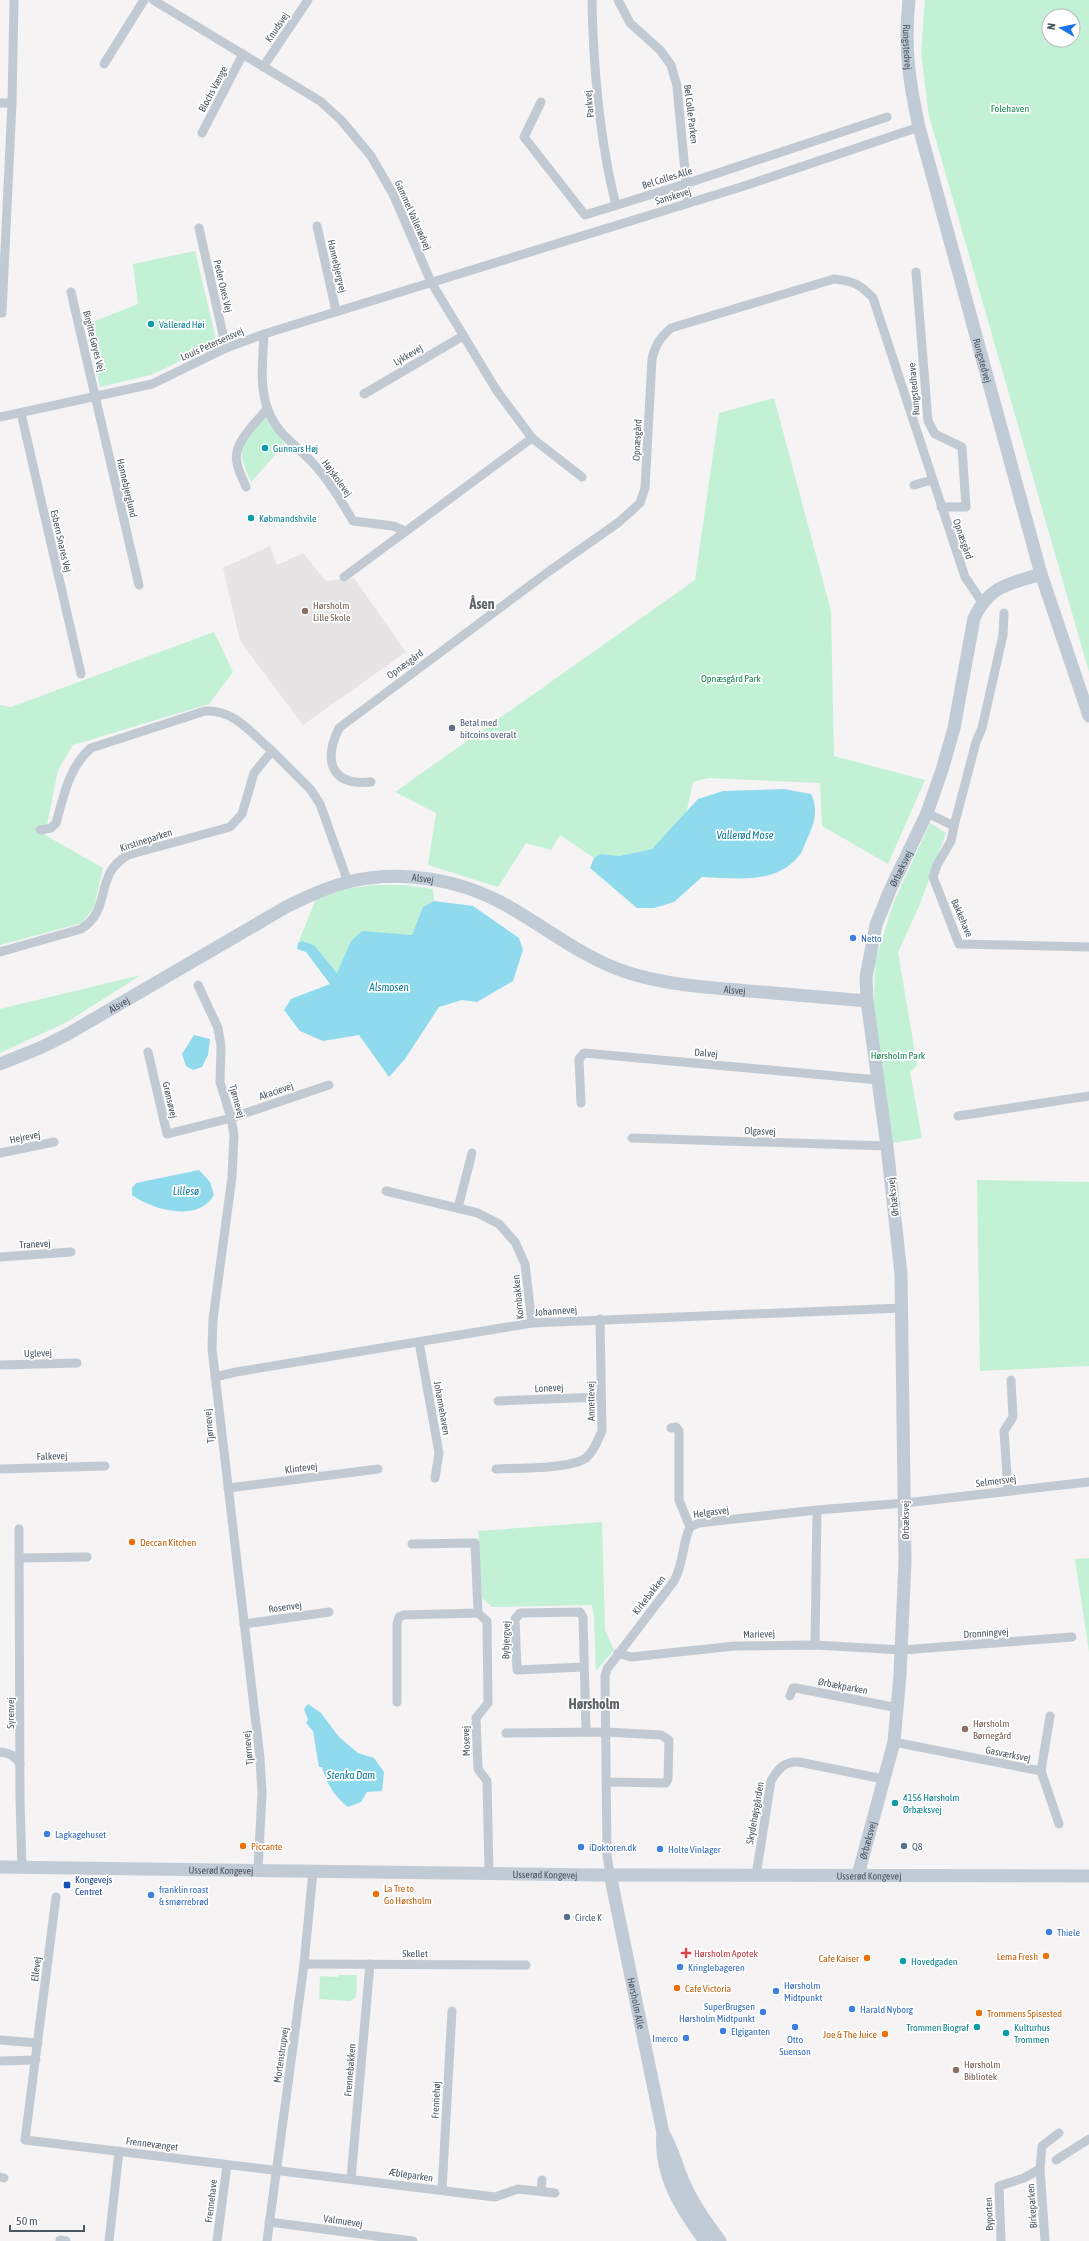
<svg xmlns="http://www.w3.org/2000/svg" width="1089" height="2241" viewBox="0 0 1089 2241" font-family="'Asap Condensed',sans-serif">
<rect width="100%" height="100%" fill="#f5f3f3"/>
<!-- education -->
<polygon fill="#e6e4e5" points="270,546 277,565 303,553 326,581 354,578 406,652 303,725 240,641 223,568"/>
<!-- green -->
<g fill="#c3f1d5" fill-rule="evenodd">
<path d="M925,0H1089V672L929,116L921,53ZM1049,16H1073V40H1049Z"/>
<polygon points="195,251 217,343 151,375 100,387 85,325 138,304 133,264"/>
<polygon points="774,398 831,611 834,756 925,780 888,864 822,826 820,783 708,778 693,782 686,814 652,849 619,856 601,854 594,858 560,835 551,850 526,843 498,887 428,865 436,813 395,792 695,580 719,413"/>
<path d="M265,417L285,444L251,482C234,445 242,446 265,417Z"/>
<polygon points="214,632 233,672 209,704 73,745 58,770 45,835 103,868 94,907 82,923 0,945 0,705 11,707"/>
<polygon points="930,823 946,833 920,904 898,952 917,1065 910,1072 922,1138 893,1143 884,1086 874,1005 875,962 893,904"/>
<polygon points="375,885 405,885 433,889 434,901 423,907 412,935 362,932 351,941 337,973 314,945 302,941 298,943 316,899 345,889"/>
<polygon points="141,975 67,1022 0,1053 0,1009"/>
<polygon points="977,1180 1089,1182 1089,1366 980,1371"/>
<polygon points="602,1522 605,1630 614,1650 596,1671 594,1617 592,1605 492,1607 482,1598 478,1531"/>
<polygon points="1089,1558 1089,1652 1075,1559"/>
<polygon points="339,1975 357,1975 356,1997 350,2001 319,1999 320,1976 338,1977"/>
</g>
<!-- water -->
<g fill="#90daee">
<path d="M784,789L811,794C818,808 815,822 809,835C805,842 803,852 798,857C774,885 735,878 702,877L674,902L654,908H637L590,868L594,858L601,854L619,856L652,849L698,799L723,791Z"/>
<polygon points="434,901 473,906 519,938 523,950 513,981 477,1002 462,1000 439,1007 405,1059 389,1077 359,1035 323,1041 300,1031 284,1010 291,999 330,984 306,952 297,949 298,943 302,941 314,945 337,973 351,941 362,931 412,935 423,907"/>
<polygon points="194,1035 210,1039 208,1055 202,1067 193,1070 186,1066 182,1054"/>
<path d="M199,1170L210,1182L214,1195C198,1223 153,1210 132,1195V1188L136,1183Z"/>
<path d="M308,1704L321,1713L339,1737L358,1753L374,1758L384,1772L382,1791L367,1792L361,1802L348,1807C335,1797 326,1783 322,1767H319L313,1731L306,1723L308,1720L304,1709Z"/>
</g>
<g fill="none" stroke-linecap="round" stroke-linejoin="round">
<!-- street -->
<g stroke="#c1cad2" stroke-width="9">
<polyline points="153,0 320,101 341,120 371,156 393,194 431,282 497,391 532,438 582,477"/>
<path d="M592,0C593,65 600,143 616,205"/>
<polyline points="618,0 630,23 660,50 671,65 677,86 688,203"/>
<polyline points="104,64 144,0"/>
<polyline points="263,67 308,0"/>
<polyline points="541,102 524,137 585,215 688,183 887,117"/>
<polyline points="0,103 12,103 14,0"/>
<polyline points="202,133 243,54"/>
<polyline points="317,226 336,311"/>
<polyline points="199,228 226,348"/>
<polyline points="916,272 928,421 935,434 962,447 966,507 941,507"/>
<polyline points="71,292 139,585"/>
<polyline points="0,313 2,313 12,103"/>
<path d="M264,334C263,359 259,387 268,410C277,434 294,443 311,461C328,479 340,499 353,521L393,526L405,531"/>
<polyline points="364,394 463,336"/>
<polyline points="21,413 81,674"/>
<polyline points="0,417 152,384 226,348 264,334 741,187 919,127"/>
<polyline points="914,485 932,480"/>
<path d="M246,487C243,479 238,471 237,463C232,443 256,423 267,409"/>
<polyline points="344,577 532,438"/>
<polyline points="272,751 311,790 320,804 348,882"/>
<path d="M371,782C331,786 323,761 339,728L548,572L619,522L640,503L645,488L652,359C655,345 660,338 671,328L834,279C853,281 860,284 873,298L965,577L982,602"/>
<polyline points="927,813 954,826 976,742 982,728 1003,635 1004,613"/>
<polyline points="954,826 951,841 937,865 933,877 959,944 1089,947"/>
<path d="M0,952L81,929C113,909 93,875 128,855L230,827L242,814L254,773L272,751C251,733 234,709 205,711L91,748C69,767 64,795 56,823L51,828L40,830"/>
<polyline points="198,985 218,1028 221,1046 220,1082 231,1118 234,1135 232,1177 213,1319 212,1349 260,1758 262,1793 258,1870"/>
<polyline points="148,1052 167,1134 231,1118 329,1085"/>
<polyline points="581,1103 579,1059 584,1053 878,1080"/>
<polyline points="958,1116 1089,1096"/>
<polyline points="632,1138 887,1146"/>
<polyline points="0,1153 54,1142"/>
<polyline points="386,1191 478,1213 499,1224 515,1242 525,1264 532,1323"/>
<polyline points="458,1208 472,1153"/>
<polyline points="0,1257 71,1252"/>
<polyline points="419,1342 439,1453 435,1478"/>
<polyline points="0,1365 77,1363"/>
<polyline points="215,1377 236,1372 532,1323 902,1308"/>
<polyline points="498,1401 601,1397"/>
<polyline points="671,1428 676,1427 679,1431 679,1500 690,1527"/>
<polyline points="0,1469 105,1466"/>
<path d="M496,1469C517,1468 570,1469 586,1458C594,1451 598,1440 602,1431L600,1319"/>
<polyline points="228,1488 378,1469"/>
<polyline points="1008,1491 1004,1431 1013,1417 1011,1380"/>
<polyline points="690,1527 699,1523 817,1510 905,1503 1089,1482"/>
<polyline points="19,1529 20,1800 22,1868"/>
<polyline points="412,1544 475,1543 478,1613 487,1621 488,1703 476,1718 478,1769 487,1781 489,1873"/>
<polyline points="19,1558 87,1557"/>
<polyline points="244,1624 329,1612"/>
<polyline points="815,1645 817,1510"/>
<polyline points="618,1653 631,1657 735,1646 815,1645 902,1650 1072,1637"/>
<polyline points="584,1667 517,1670 515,1619 520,1613 580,1612 583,1617 586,1732"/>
<polyline points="790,1696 793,1688 796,1688 898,1708"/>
<polyline points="397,1702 397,1624 399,1617 404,1615 478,1613"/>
<polyline points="506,1733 606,1732 661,1735 669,1740 668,1779 666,1783 608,1782"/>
<polyline points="894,1742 1041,1771 1050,1716"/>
<path d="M0,1752C10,1753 15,1756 20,1764"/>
<polyline points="1041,1771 1059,1824"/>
<path d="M610,1874L607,1855L605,1676L607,1669L674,1581C684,1563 682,1544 690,1527"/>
<path d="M756,1875L771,1781C778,1769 784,1761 799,1762L883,1779"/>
<polyline points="56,1897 25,2140 495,2197 518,2189 555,2193"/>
<polyline points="304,1964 526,1965"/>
<polyline points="0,2040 38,2043"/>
<polyline points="0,2061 36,2060"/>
<polyline points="1056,2160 1089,2139"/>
<polyline points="1040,2169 1045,2241"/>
<polyline points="0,2177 4,2178"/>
<polyline points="351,2179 370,1964"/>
<polyline points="442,2190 452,2011"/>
<polyline points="541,2191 542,2180"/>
<polyline points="269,2222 413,2241"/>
<polyline points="60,2240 66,2241"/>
<polyline points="109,2241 119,2151"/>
<polyline points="217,2241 227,2165"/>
<polyline points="267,2241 304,1964 313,1871"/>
<polyline points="1001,2241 999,2186 1024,2178 1040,2169 1042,2146 1059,2133"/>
</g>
<!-- secondary -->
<g stroke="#c1cbd6" stroke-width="13">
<path id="s1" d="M909,0C904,46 909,82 919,127L1041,574L1089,716"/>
<path id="s2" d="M0,1064L40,1048L68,1034L286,907C306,897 327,887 348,882C401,869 459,879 506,905C547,928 584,959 629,973C664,984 702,987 738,990C781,994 824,997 867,1001"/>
<path id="s3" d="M0,1867L595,1875L1089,1876"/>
<path id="s4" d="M610,1874L663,2133C659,2174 681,2209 705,2241"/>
<path id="s5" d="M858,1875L894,1742L900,1675L905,1561L901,1274L887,1146L867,1001L866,977L876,925L890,890L927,813L942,770L954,728L974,618C990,585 1009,584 1041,574"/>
<path d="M663,2133C673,2149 676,2165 683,2181C692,2203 706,2222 720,2241"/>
</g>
</g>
<!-- markers -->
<g fill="#0f9aa8" stroke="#fff" stroke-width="1.5">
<circle cx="151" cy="324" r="4"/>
<circle cx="265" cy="448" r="4"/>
<circle cx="251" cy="518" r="4"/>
<circle cx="895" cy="1803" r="4"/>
<circle cx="903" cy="1961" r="4"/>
<circle cx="977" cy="2027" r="4"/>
<circle cx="1006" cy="2033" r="4"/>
</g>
<g fill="#8d6e63" stroke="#fff" stroke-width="1.5">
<circle cx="305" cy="611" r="4"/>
<circle cx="965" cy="1729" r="4"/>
<circle cx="956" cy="2070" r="4"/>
</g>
<g fill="#5c6f8a" stroke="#fff" stroke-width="1.5">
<circle cx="452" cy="728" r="4"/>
<circle cx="904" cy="1846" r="4"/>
<circle cx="567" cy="1917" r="4"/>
</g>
<g fill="#3f7fe0" stroke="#fff" stroke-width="1.5">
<circle cx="853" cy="938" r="4"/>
<circle cx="47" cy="1834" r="4"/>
<circle cx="581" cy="1847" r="4"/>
<circle cx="660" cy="1849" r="4"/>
<circle cx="151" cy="1895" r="4"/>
<circle cx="1049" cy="1932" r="4"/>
<circle cx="680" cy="1967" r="4"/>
<circle cx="776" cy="1991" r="4"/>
<circle cx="852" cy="2009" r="4"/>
<circle cx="763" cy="2012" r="4"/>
<circle cx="795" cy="2027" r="4"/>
<circle cx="723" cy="2031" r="4"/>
<circle cx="686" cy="2038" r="4"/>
</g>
<g fill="#e8710a" stroke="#fff" stroke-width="1.5">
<circle cx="132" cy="1542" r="4"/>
<circle cx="243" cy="1846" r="4"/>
<circle cx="376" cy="1894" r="4"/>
<circle cx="1046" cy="1956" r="4"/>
<circle cx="867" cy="1958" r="4"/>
<circle cx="677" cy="1988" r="4"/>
<circle cx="979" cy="2013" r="4"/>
<circle cx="885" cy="2034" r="4"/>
</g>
<rect fill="#1a4fb4" stroke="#fff" stroke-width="1.5" x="63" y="1881" width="8" height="8" rx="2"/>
<path fill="#e0444e" stroke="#fff" stroke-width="1.5" d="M684 1947h4v4h4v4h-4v4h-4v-4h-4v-4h4z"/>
<g text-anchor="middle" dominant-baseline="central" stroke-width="3.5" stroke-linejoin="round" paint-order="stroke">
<!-- street labels -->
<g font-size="10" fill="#4a5661" stroke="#fff">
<text transform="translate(277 27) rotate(-56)">Knudsvej</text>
<text stroke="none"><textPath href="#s1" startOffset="47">Rungstedvej</textPath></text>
<text transform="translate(213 89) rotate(-62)">Blochs Vænge</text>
<text transform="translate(589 104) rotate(-96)">Parkvej</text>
<text transform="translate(691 114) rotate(83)">Bel Colle Parken</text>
<text transform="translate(667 178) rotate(-17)">Bel Colles Alle</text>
<text transform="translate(673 196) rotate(-17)">Sanskevej</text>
<text transform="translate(413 215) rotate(66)">Gammel Vallerødvej</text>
<text transform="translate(337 266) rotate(77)">Hannebjergvej</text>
<text transform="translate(223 286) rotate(77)">Peder Oxes Vej</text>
<text transform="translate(94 341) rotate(76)">Birgitte Gøyes Vej</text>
<text transform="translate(212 344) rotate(-24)">Louis Petersensvej</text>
<text transform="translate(408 355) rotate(-30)">Lykkevej</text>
<text stroke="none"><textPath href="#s1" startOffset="370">Rungstedvej</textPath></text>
<text transform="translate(914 389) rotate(-95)">Rungstedhave</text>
<text transform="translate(637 440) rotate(-87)">Opnæsgård</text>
<text transform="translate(337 478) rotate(54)">Højskolevej</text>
<text transform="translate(127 488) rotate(77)">Hannebjerglund</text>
<text transform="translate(963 539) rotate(71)">Opnæsgård</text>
<text transform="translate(61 541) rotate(77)">Esbern Snares Vej</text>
<text transform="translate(405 664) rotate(-36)">Opnæsgård</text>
<text transform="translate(146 840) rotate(-18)">Kirstineparken</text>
<text stroke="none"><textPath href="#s5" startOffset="1020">Ørbæksvej</textPath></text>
<text stroke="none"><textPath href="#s2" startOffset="469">Alsvej</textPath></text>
<text transform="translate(962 918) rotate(67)">Bakkehave</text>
<text stroke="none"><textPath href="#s2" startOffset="805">Alsvej</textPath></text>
<text stroke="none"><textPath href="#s2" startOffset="133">Alsvej</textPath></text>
<text transform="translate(706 1053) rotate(5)">Dalvej</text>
<text transform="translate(276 1091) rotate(-19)">Akacievej</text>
<text transform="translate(170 1100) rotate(77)">Grønsøvej</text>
<text transform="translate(237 1101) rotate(74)">Tjørnevej</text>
<text transform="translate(760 1131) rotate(2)">Olgasvej</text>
<text transform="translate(25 1137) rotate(-11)">Hejrevej</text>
<text transform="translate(893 1197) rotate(-97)">Ørbæksvej</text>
<text transform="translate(35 1244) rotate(-4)">Tranevej</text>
<text transform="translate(518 1297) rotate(-96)">Kornbakken</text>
<text transform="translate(556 1311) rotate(-4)">Johannevej</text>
<text transform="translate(38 1353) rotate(-2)">Uglevej</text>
<text transform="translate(549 1388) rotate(-3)">Lonevej</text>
<text transform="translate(591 1401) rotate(-91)">Annettevej</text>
<text transform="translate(442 1408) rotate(80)">Johannehaven</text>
<text transform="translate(209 1426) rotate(-96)">Tjørnevej</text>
<text transform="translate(52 1456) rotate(-2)">Falkevej</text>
<text transform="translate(301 1468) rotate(-7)">Klintevej</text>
<text transform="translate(996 1481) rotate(-7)">Selmersvej</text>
<text transform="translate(711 1512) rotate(-8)">Helgasvej</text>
<text transform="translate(905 1520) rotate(-90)">Ørbæksvej</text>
<text transform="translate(649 1595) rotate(-52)">Kirkebakken</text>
<text transform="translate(285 1607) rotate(-8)">Rosenvej</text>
<text transform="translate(986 1633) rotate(-4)">Dronningvej</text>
<text transform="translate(759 1634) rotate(-2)">Marievej</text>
<text transform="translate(506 1640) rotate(-89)">Bybjergvej</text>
<text transform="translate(843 1686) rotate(11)">Ørbækparken</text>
<text transform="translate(10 1713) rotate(-90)">Syrenvej</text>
<text transform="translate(466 1741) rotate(-92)">Mosevej</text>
<text transform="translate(248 1748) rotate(-96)">Tjørnevej</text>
<text transform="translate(1008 1754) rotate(11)">Gasværksvej</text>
<text transform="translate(755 1813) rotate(-80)">Skydehøjsgården</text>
<text stroke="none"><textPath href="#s5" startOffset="36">Ørbæksvej</textPath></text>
<text stroke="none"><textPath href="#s3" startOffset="221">Usserød Kongevej</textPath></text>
<text stroke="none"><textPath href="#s3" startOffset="545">Usserød Kongevej</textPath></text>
<text stroke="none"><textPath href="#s3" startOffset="869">Usserød Kongevej</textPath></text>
<text x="415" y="1953">Skellet</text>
<text transform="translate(36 1969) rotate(-83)">Ellevej</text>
<text stroke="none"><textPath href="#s4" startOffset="132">Hørsholm Alle</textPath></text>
<text transform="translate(281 2055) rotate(-82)">Mortenstrupvej</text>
<text transform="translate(350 2070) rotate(-85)">Frennebakken</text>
<text transform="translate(436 2100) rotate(-87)">Frennehøj</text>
<text transform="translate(152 2144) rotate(7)">Frennevænget</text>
<text transform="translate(411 2175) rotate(8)">Æbleparken</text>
<text transform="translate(211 2201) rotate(-83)">Frennehave</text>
<text transform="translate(1032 2206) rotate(-94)">Birkeparken</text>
<text transform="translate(989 2214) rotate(-92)">Byporten</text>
<text transform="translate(343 2221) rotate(8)">Valmuevej</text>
</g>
<!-- park labels -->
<g font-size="10" fill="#17864f" stroke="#fff">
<text x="1010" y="108">Folehaven</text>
<text x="731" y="678">Opnæsgård Park</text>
<text x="898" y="1055">Hørsholm Park</text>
</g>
<!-- culture labels -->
<g font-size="10" fill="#0d838f" stroke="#fff" text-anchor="start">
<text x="159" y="324">Vallerød Høi</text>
<text x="273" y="448">Gunnars Høj</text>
<text x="259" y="518">Købmandshvile</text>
<text x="903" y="1797">4156 Hørsholm<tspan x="903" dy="12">Ørbæksvej</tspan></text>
<text x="911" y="1961">Hovedgaden</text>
<text x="969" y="2027" text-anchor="end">Trommen Biograf</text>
<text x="1014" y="2027">Kulturhus<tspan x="1014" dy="12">Trommen</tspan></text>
</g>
<!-- education labels -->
<g font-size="10" fill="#785e54" stroke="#fff" text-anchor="start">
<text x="313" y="605">Hørsholm<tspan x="313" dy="12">Lille Skole</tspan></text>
<text x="973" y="1723">Hørsholm<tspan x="973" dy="12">Børnegård</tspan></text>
<text x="964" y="2064">Hørsholm<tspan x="964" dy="12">Bibliotek</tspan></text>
</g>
<!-- service labels -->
<g font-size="10" fill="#4e5e75" stroke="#fff" text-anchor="start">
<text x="460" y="722">Betal med<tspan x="460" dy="12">bitcoins overalt</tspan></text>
<text x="912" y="1846">Q8</text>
<text x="575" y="1917">Circle K</text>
</g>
<!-- shop labels -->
<g font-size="10" fill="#366cbe" stroke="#fff" text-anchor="start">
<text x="861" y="938">Netto</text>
<text x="55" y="1834">Lagkagehuset</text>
<text x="589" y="1847">iDoktoren.dk</text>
<text x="668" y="1849">Holte Vinlager</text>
<text x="159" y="1889">franklin roast<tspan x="159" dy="12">&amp; smørrebrød</tspan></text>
<text x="1057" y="1932">Thiele</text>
<text x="688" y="1967">Kringlebageren</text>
<text x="784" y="1985">Hørsholm<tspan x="784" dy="12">Midtpunkt</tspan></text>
<text x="755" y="2006" text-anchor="end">SuperBrugsen<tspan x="755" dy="12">Hørsholm Midtpunkt</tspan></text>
<text x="860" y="2009">Harald Nyborg</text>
<text x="731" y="2031">Elgiganten</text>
<text x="678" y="2038" text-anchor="end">Imerco</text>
<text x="795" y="2039" text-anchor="middle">Otto<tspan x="795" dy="12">Suenson</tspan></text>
</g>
<!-- food labels -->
<g font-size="10" fill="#c56008" stroke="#fff" text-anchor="start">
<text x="140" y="1542">Deccan Kitchen</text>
<text x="251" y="1846">Piccante</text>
<text x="384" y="1888">La Tre to<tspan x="384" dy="12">Go Hørsholm</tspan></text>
<text x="1038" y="1956" text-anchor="end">Lema Fresh</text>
<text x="859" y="1958" text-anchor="end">Cafe Kaiser</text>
<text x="685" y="1988">Cafe Victoria</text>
<text x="987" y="2013">Trommens Spisested</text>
<text x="877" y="2034" text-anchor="end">Joe &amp; The Juice</text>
</g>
<!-- transit labels -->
<g font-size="10" fill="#164399" stroke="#fff" text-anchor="start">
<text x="75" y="1879">Kongevejs<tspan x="75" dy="12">Centret</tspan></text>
</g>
<!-- health labels -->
<g font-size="10" fill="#be3a42" stroke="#fff" text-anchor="start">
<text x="694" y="1953">Hørsholm Apotek</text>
</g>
<!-- water labels -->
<g font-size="11" font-style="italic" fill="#0c7c9b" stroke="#fff">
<text x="745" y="835">Vallerød Mose</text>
<text x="389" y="987">Alsmosen</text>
<text x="186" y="1191">Lillesø</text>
<text x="351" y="1775">Stenka Dam</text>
</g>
<!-- district labels -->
<g font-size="14" font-weight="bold" fill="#5f6368" stroke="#fff">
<text x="482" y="604">Åsen</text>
<text x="594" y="1704">Hørsholm</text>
</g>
</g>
<!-- north arrow -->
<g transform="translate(1061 28) rotate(279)"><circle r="19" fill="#ffffff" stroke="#b7bbc0"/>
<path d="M0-3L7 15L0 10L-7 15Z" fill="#1a73e8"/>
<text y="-6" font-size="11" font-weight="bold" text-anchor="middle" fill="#4a5661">N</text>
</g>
<!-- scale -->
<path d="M10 2225v6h74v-6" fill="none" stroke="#4a5661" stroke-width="2"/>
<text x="16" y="2225" font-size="12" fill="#4a5661" stroke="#ffffff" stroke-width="3" paint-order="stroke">50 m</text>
</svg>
